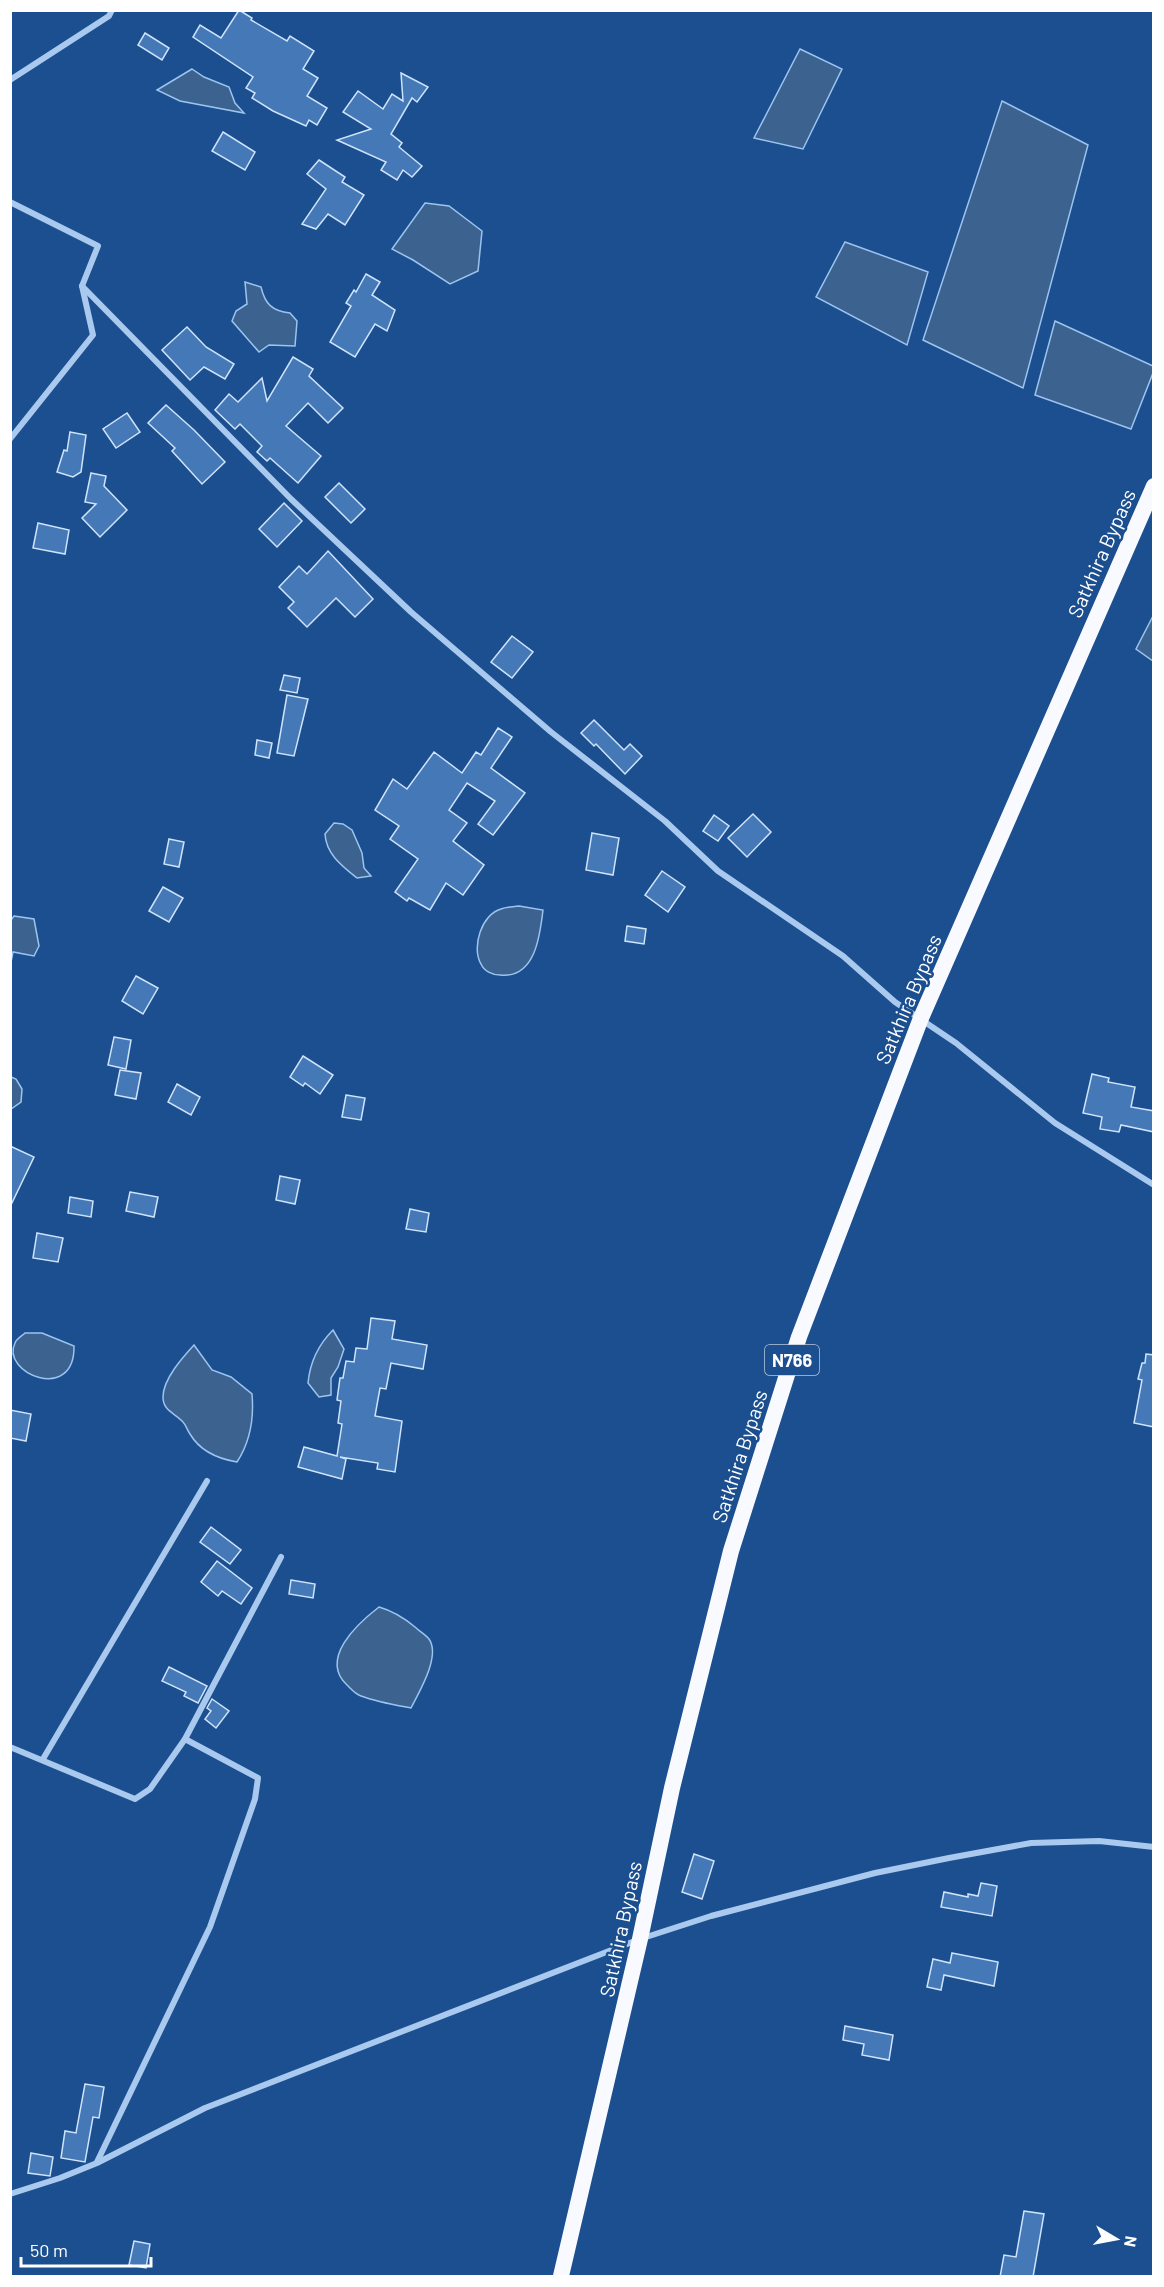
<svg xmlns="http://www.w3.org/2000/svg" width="1164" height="2287" viewBox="0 0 1164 2287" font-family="Barlow,sans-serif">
<rect width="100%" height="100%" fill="#1b4f8f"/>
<!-- water -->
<g fill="#3c6290" stroke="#9cc4f0" stroke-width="1.5">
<polygon points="800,49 842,69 803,149 754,138"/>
<polygon points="192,69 204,77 229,87 235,103 244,113 180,101 157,90"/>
<polygon points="1002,101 1088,145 1023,388 923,340"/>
<polygon points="425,203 449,206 482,231 478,271 450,284 413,260 392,249"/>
<polygon points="845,242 928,272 907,345 816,297"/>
<path d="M245,282L261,287C265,304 272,311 290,313L297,321L295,346L269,345L259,352L232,321L236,311L247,304Z"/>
<polygon points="1055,321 1153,366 1153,373 1131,429 1035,395"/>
<polygon points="1153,616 1153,661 1136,649"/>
<path d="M334,823L343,824L352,830L362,853L364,868L371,876L357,878C342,866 326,854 325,834Z"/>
<path d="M519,906L543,910C540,936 535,979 500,975C492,975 484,971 481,964C471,947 482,914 501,909C506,907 513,907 519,906Z"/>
<polygon points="14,916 34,919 39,946 34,956 13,952 11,962 11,920"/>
<polygon points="11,1077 16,1079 22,1089 21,1102 11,1109"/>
<path d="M333,1330L344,1349L338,1367L331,1378V1395L319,1397L308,1383C310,1362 319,1344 333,1330Z"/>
<path d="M25,1333H42L74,1346C75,1404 0,1373 15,1343C16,1339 22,1336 25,1333Z"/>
<path d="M194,1345L212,1370L231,1377L252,1394C254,1417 250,1442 237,1462C219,1459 200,1451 190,1434C187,1430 186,1425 183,1422C175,1413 163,1411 163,1397C163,1379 183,1357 194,1345Z"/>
<path d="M379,1607C393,1611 403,1617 415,1627C419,1631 426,1635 429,1639C441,1656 419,1692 411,1708C395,1705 377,1702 361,1696C355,1694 351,1689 347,1685C319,1659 357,1624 379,1607Z"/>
</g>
<!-- building -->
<g fill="#4478b7" stroke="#cfe3fa" stroke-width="1.5">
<polygon points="239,10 252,18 251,20 287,41 290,36 314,51 303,69 318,78 307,96 327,108 317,125 309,120 306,126 273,111 252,98 255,93 246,88 253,77 193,37 200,25 221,38"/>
<polygon points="145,33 169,48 162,60 138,45"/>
<polygon points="401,73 428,87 417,102 412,98 391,134 402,143 399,147 422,166 412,177 403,170 397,180 381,170 386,162 337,140 371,129 343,112 358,91 383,109 392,94 403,101"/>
<polygon points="223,132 255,152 245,170 212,151"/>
<polygon points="319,160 345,177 342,182 364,195 345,225 328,214 316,229 302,224 326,189 307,174"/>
<polygon points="366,274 380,282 372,295 395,310 387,331 375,324 355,357 330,342 351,306 346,303 354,290 356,292"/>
<polygon points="187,327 206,347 234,364 225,379 204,367 190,380 162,350"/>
<polygon points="293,357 313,369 309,376 343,408 328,423 308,403 286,426 321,456 298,483 270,458 267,461 257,452 262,446 240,424 235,429 215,410 229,394 238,402 262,378 267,401"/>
<polygon points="166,405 194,430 225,462 202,484 172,451 175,448 148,423"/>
<polygon points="127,413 140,432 116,448 103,429"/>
<polygon points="70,432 86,435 81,472 73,477 57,472 64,450 67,451"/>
<polygon points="91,473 106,476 104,486 127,510 100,537 82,518 96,504 85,502"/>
<polygon points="339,483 365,509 351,523 325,497"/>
<polygon points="284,503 302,521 277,547 259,529"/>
<polygon points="38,523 69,530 65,554 33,548"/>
<polygon points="328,551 373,599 355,617 336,598 307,627 288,608 294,602 279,587 299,566 307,574"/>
<polygon points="512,636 533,652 512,678 491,662"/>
<polygon points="284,675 300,678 297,693 280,690"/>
<polygon points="287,695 308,699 294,756 277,753"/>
<polygon points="594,720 624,750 630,744 642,756 625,774 596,744 594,746 581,733"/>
<polygon points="498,728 512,737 491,768 525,793 493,835 478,824 495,801 467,783 449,810 467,823 453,841 484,865 463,895 446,883 430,910 409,898 407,901 395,892 418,859 390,839 399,826 375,810 393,779 407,789 434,752 462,773 476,752 481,755"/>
<polygon points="257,740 272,743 269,758 255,755"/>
<polygon points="753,814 771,832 747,857 728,838"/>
<polygon points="714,815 729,826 718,841 703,831"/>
<polygon points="592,833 619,838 613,875 586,870"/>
<polygon points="169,839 184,842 179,867 164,864"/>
<polygon points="662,871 685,887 668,912 645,895"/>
<polygon points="163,887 183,898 169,922 149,911"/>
<polygon points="627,926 646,929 644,944 625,941"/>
<polygon points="136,976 158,988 143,1014 122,1001"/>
<polygon points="114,1037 131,1040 126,1069 108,1065"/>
<polygon points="303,1056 333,1075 320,1094 305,1083 303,1086 290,1077"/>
<polygon points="120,1070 141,1073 136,1099 115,1095"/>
<polygon points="1092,1074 1109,1078 1108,1082 1135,1087 1131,1107 1154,1111 1154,1132 1121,1125 1119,1132 1100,1129 1102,1117 1083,1113"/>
<polygon points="177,1084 200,1097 191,1115 168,1102"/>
<polygon points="346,1095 365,1098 361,1120 342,1117"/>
<polygon points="10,1146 34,1157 10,1207"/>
<polygon points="280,1176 300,1180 295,1204 276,1200"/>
<polygon points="130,1192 158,1197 154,1217 126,1211"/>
<polygon points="70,1197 93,1201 91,1217 68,1213"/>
<polygon points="410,1209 429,1213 426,1232 406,1229"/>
<polygon points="37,1233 63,1238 58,1262 33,1258"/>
<polygon points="371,1318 395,1321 392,1339 427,1345 423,1369 391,1363 386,1389 380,1388 375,1416 402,1421 395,1472 377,1469 378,1463 340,1457 346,1459 342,1479 298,1467 304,1447 337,1456 342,1424 338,1423 341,1401 337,1400 340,1378 343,1378 346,1361 354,1362 356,1348 367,1349"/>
<polygon points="1146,1354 1154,1355 1154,1427 1134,1423 1142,1380 1138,1379 1142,1363 1145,1363"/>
<polygon points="10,1410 31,1414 26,1441 10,1438"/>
<polygon points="211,1527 241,1550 230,1564 200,1542"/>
<polygon points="217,1561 252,1588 241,1604 222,1591 218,1596 201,1582"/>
<polygon points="291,1580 315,1584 313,1598 289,1594"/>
<polygon points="169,1667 207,1686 198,1703 184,1696 186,1692 162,1681"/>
<polygon points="212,1699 229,1711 216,1728 205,1719 211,1711 207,1708"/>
<polygon points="694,1854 714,1861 702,1899 682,1892"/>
<polygon points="981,1883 997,1886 992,1916 941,1907 944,1892 968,1897 968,1894 978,1896"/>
<polygon points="952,1953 998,1962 994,1986 944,1975 941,1990 927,1987 933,1959 950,1963"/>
<polygon points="845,2026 893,2035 889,2060 862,2055 864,2044 843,2040"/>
<polygon points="85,2084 104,2087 99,2118 93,2117 85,2162 61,2158 65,2131 76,2133"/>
<polygon points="31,2153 53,2157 50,2176 28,2173"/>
<polygon points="1024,2211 1044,2214 1033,2277 1000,2277 1004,2255 1016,2257"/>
<polygon points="134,2241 150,2244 146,2268 129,2265"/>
</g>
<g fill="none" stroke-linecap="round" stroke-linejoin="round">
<!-- minor -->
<g stroke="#a9c9ee" stroke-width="6">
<polyline points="10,80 109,16 112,10"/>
<polyline points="10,202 98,246 82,286 93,335 10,439"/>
<polyline points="82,286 291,499 411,612 551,732 665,821 718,871 843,956 895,1002 956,1043 1055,1123 1154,1185"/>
<polyline points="10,1747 135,1799 150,1789 185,1739 281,1557"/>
<polyline points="43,1759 207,1481"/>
<polyline points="97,2162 210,1927 255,1799 258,1778 185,1739"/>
<polyline points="10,2194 60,2178 97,2163 205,2108 640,1939 711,1916 875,1873 949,1858 1031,1843 1099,1841 1154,1847"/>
</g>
<!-- trunk -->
<polyline stroke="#f8faff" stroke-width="16" points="561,2276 640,1939 672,1788 731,1551 799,1337 921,1018 1154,486"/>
</g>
<g text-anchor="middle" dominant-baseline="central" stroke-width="5" stroke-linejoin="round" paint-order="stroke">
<!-- shield labels -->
<rect fill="#1b4f8f" stroke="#bbcadd" stroke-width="1.5" x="765" y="1345" width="54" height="30" rx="4.5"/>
<g font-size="18" font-weight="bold" fill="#fff">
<text x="792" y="1360">N766</text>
</g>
<!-- street labels -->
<g font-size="20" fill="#fff" stroke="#1b4f8f">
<text transform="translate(1101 553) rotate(-66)">Satkhira Bypass</text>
<text transform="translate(908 999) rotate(-67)">Satkhira Bypass</text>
<text transform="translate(739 1456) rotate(-72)">Satkhira Bypass</text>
<text transform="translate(620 1929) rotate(-78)">Satkhira Bypass</text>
</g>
</g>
<!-- border -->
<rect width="1164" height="2287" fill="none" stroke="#ffffff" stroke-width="24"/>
<!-- north arrow -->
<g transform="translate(1116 2239) rotate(100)" stroke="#1b4f8f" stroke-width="4.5" paint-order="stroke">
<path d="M0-4.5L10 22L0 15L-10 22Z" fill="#ffffff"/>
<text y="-9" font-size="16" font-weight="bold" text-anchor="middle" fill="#ffffff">N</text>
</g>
<!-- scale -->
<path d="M21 2257v9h130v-9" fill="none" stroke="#ffffff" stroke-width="3"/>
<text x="30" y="2257" font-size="18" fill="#ffffff" stroke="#1b4f8f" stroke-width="4.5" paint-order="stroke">50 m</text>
</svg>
